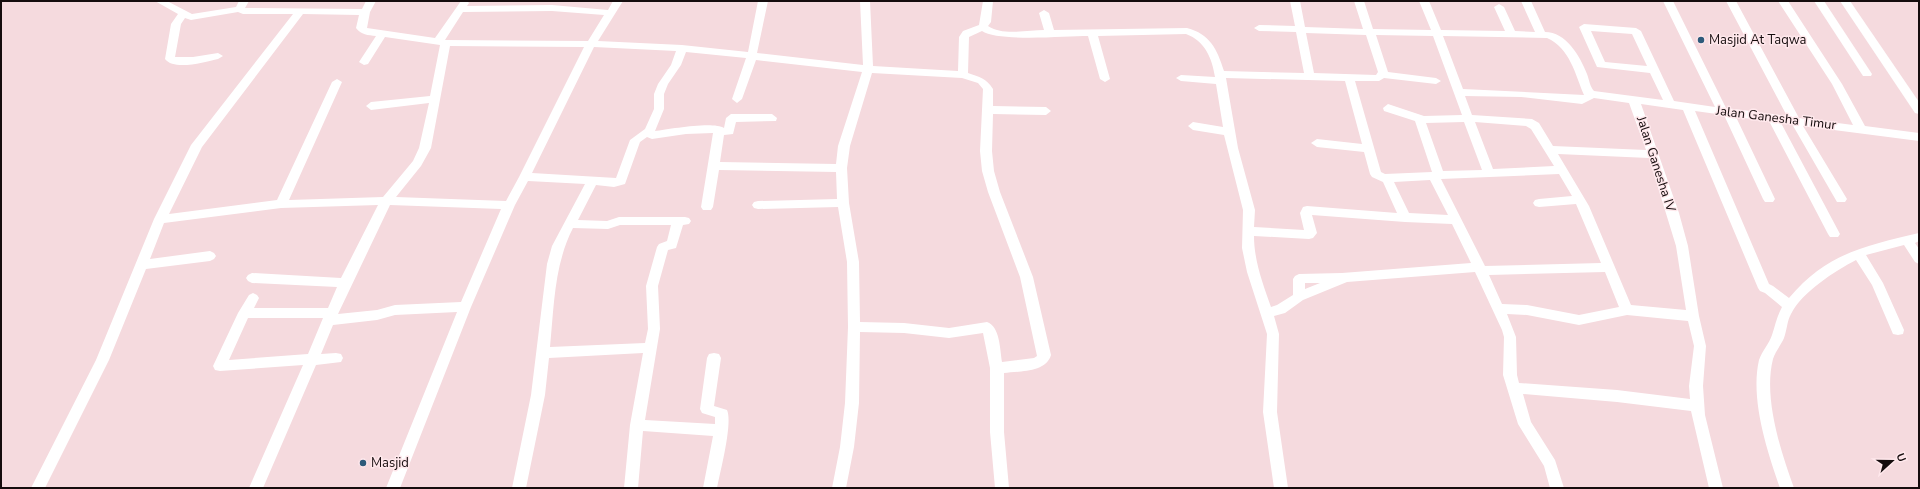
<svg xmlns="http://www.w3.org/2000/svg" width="1920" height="489" viewBox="0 0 1920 489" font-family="'Nunito Sans',sans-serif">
<rect width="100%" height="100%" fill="#f5dade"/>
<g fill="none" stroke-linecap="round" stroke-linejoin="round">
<!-- street -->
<g fill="#fff" fill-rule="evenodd">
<path d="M155,1H167L192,14L236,7L239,1H249L245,8L362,9L366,1H376L370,12L367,28L435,38L461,1H467L469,3L467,6L552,5L608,10L613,1H623L598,41L682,45L748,52L758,1H768L757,53L863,65L860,1H870L873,66L958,71L959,37L963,31L979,25L983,1H993L991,22L988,26C1002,36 1028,30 1044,30L1039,13L1044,10L1049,13L1054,30L1187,28C1210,34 1217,49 1224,71L1304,73L1296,32L1259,31L1254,28L1259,25L1295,26L1290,1H1300L1305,27L1363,29L1354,1H1364L1373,29L1431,30L1419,1H1429L1441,30L1505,31L1494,7L1499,4L1504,7L1515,31L1535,32L1521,1H1531L1545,32C1566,32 1580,56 1587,74C1589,79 1590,87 1594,91L1663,100L1650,73L1597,67L1579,27L1584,24L1636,28L1641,31L1674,101L1715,107L1663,1H1673L1726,108L1787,116L1726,1H1736L1799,118L1853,125L1832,84L1778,1H1788L1842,84L1865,126L1919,133V141L1803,126L1847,199L1845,202H1837L1792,124L1781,123L1840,234L1838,237H1830L1828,234L1769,121L1736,117L1775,199L1773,202H1765L1763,199L1724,115L1695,111L1769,284L1773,286L1789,298C1827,253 1865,246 1919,233V241L1915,243L1919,249V264L1915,262L1904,245L1866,255L1883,283L1904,330L1903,334L1898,335L1893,334L1872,285L1856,260C1835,271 1802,292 1791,314C1787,321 1787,330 1784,338C1781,345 1775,352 1773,359C1763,398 1781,452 1794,488H1780C1767,451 1750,399 1759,360C1762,351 1769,344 1772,335C1775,326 1777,316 1782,307L1765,293L1760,291L1758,288L1683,110L1641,104L1679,213L1688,246L1699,316L1706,346L1703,386L1705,415L1723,488H1709L1691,411L1617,402L1523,394L1531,422L1555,460L1564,488H1550L1544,466L1518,424L1503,375L1504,337L1502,330L1475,272L1347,282L1303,300L1285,313L1274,316L1279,334L1277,412L1288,488H1274L1263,412L1267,334L1247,272L1242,248L1243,210L1224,135L1193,130L1188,126L1193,122L1223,127L1216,84L1181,81L1176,78L1181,75L1215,77C1212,58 1205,41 1186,34L1098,36L1110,79L1105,82L1100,79L1088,36C1065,36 998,42 982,31L969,37L968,73C980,77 986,78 993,89V106L1046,107L1051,111L1046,115L993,114L992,151L994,171L1000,192L1033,277L1051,355C1046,373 1018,371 1004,373V432L1009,488H995L990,432V368L983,333L949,338L904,333L860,332L859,403L854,447L846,488H832L840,447L845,403L848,327L847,262L838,207L758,209L754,208L752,205L754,202L758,201L837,199L836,172L719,170L713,207L711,210H703L701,207L713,133L686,134L652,139L647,137L640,142L625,184L614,187L596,185L578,220L607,221L619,217H685L689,218L691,221L689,224L683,225L676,248L668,250L658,286L660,329L645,420L715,424V417L702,413L700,409L707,358L709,354L714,353L719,354L721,358L714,406L727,410C733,423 720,472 717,488H703L713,436L643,431L638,488H624L630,425L643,353L549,358L545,395L526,488H512L531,395L547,264L552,246L585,184L528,181L515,205L471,307L400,488H386L457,312L395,315L377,320L333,325L321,354L336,353L341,354L343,358L341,362L316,365L263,488H249L303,365L220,371L215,370L213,366L238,313L249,295L253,293L257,295L259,298L254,308H328L337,287L252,283L248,281L246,278L248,275L252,273L341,278L378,205L281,208L164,223L150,259L210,251L214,253L216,256L214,259L210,261L146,269L109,360L45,488H31L96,360L154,219L191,145L293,14H243L238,12L191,20L185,18L181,24L175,57H193L218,53L223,56L218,59C205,62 174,71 165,59L171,24L178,14ZM552,11L604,15L588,41L445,40L463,12ZM303,14L359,15L356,28C361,35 368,35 376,36L359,62L364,65L368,64L385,37L440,45L430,96L371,102L366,106L371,110L429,103L419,148L413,161L383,197L289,200L342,82L337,79L332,82L277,200L169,214L202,147ZM1591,31L1632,34L1647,66L1605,62ZM1306,33L1366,35L1378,72L1376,75L1314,73ZM1376,35L1433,36L1462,115L1424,116L1388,104L1383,108L1384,111L1415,121L1432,172L1385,174L1381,172L1355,81H1379L1384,78L1436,84L1441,81L1436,78L1388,72ZM1443,36L1547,38C1570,48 1575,74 1584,95L1463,89ZM450,46L584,47L519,177L506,201L396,197L421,166L431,148ZM594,47L676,51L671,65L658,84L654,94V109L645,129L630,140L616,178L532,173ZM686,52L746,58L732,99L737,103L742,99L756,60L862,72L838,146L836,164L720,162L724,135L733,134L736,122L776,121L777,118L772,114H731L726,118L724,128C713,121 670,129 655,131L664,109V94L668,84L681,65ZM872,73L962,78L978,83L983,89L980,151L982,171L988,192L1020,277L1037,356L1034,358L1002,362C1000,350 1000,326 987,322L949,328L904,323L860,322L859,262L849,203L847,168L850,146ZM1226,78L1345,81L1362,144L1317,139L1311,143L1317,147L1364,152L1370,174L1372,177L1383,182L1397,213L1307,206L1303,207L1300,213L1304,230L1254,227L1255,210L1238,148ZM1465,96L1521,97L1582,104L1594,98L1629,103L1646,150L1553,146L1539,123L1532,119L1472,115ZM1464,122L1482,170L1443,171L1426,123ZM1475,122L1526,126L1531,129L1554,166L1493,169ZM1558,154L1649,158L1676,246L1686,310L1631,305L1589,206ZM1559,174L1572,196L1539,199L1535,200L1533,203L1535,206L1539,207L1576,204L1601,263L1485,266L1441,179ZM1430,180L1448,215L1409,213L1394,182ZM390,205L501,209L461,302L395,305L377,310L338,314ZM1312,215L1405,222L1452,224L1471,263L1342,273L1299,274L1295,276L1293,279V295L1277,305L1271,307C1263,284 1254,261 1254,236L1309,239L1313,238L1317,233ZM620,225H671L667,241L659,244L657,247L646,286L648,329L645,343L550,347C554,307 554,265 573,228L608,229ZM1605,272L1619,307L1579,315L1527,305L1502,304L1489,275ZM1305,283H1320L1305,289ZM1507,314L1527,315L1579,325L1627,315L1688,321L1694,346L1689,386L1690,399L1617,390L1519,383L1517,375L1516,337ZM248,318H323L308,354L229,360Z"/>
<polygon points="1814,1 1824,1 1872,74 1871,76 1863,76"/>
<polygon points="1840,1 1850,1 1919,102 1919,114 1915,113"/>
</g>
</g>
<!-- markers -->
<g fill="#2d5a7a" stroke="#ffe8ec" stroke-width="1.5">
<circle cx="1701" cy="40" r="4"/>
<circle cx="363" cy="463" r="4"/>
</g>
<g text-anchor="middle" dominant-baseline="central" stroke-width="3" stroke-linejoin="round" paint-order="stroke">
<!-- poi labels -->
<g font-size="13" fill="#150c0d" stroke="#ffe8ec" text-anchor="start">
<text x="1709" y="40">Masjid At Taqwa</text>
<text x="371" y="463">Masjid</text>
</g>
<!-- street labels -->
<g font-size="13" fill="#150c0d" stroke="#ffe8ec">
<text transform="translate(1776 118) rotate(7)">Jalan Ganesha Timur</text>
<text transform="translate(1656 164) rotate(72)">Jalan Ganesha IV</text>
</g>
</g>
<!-- border -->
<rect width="1920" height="489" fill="none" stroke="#150c0d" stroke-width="4"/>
<!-- north arrow -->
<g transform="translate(1892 461) rotate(69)" stroke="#ffe8ec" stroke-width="3" paint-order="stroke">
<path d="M0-3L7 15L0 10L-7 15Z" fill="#150c0d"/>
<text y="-6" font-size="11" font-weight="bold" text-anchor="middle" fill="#150c0d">U</text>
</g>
</svg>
